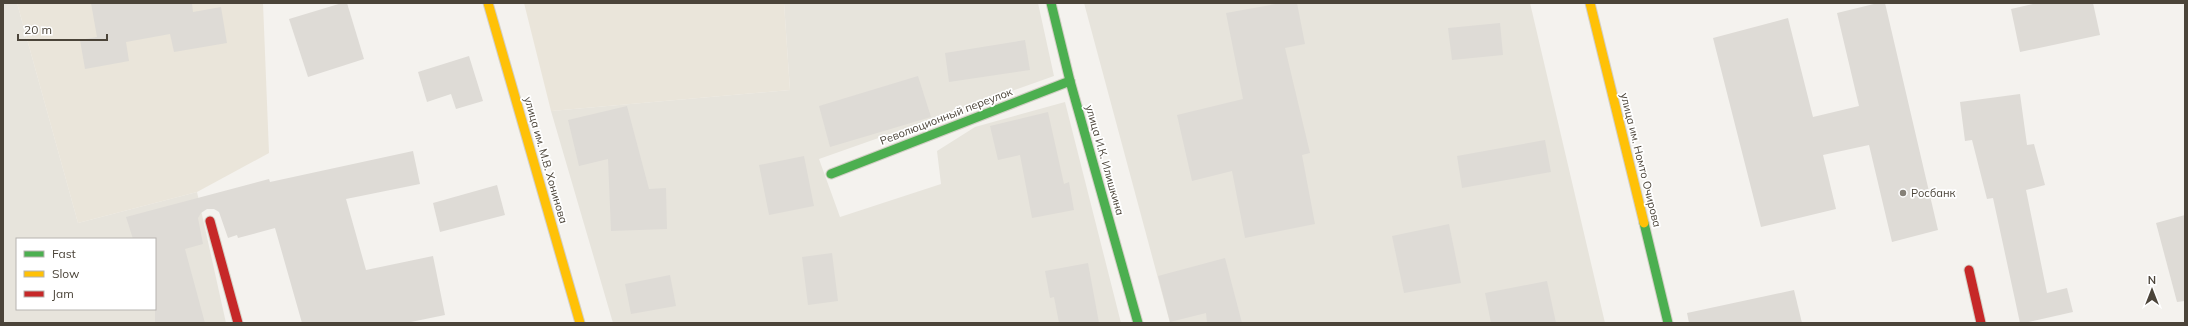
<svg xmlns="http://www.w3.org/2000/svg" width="2188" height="326" viewBox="0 0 2188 326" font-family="Mulish,sans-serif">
<rect width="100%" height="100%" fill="#f4f2ee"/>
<!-- residential -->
<g fill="#e7e4dc" fill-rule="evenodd">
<path d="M3,3H17L78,223L197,192L226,323H3ZM17,239H155V309H17Z"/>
<polygon points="784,3 1038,3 1054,76 819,159 840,217 941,184 937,151 975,127 1065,102 1121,323 613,323 551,111 790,90"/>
<polygon points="1084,3 1530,3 1605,323 1170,323"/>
</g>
<!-- education -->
<g fill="#eae5da">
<polygon points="17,3 263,3 269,153 197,192 78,223"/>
<polygon points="524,3 784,3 790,90 551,111"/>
</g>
<!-- building -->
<g fill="#dedbd6">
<polygon points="91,3 192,3 193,12 221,7 227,43 174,52 170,34 126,42 129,61 85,69 80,40 97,37"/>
<polygon points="342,3 347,3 364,59 308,77 289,19"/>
<polygon points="1281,3 1297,3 1305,44 1285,48 1310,153 1302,155 1315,224 1245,238 1232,171 1192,181 1177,115 1243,99 1226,13"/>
<polygon points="1878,3 1885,3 1938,230 1892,242 1869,145 1823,155 1836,209 1761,227 1713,38 1788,18 1813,117 1859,106 1837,13"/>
<polygon points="2037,3 2093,3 2100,35 2020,52 2011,9"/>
<polygon points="1500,23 1503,55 1452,60 1448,28"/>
<polygon points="1025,40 1030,70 949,82 945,53"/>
<polygon points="469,56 483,101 456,109 451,94 427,102 418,72"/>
<polygon points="918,76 931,117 830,147 819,106"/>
<polygon points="2020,94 2027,145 2034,144 2045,185 2026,190 2047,293 2067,288 2073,312 2024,323 2020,323 1993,198 1987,199 1972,140 1965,141 1960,102"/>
<polygon points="627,106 649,189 666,188 667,229 611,231 608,159 579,166 568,120"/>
<polygon points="1048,112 1064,184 1069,182 1074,210 1032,218 1020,155 998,160 990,126"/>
<polygon points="1545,140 1551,172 1462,188 1457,156"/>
<polygon points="413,151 420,184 346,199 366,270 433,256 445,315 406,323 302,323 275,228 238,238 237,235 228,238 219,212 214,209 207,209 201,213 198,218 203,244 185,249 205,323 155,323 155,239 133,239 126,217 269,179 270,182"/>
<polygon points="804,156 814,206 769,215 759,165"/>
<polygon points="497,185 505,215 440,232 433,203"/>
<polygon points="2185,215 2185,301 2177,302 2156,223"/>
<polygon points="1449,224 1461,283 1404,293 1392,236"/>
<polygon points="832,253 838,301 808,305 802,257"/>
<polygon points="1225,258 1242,323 1207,323 1206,313 1170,322 1158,276"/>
<polygon points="1088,263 1099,323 1059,323 1054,297 1050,298 1045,271"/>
<polygon points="670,275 676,306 631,314 625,284"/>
<polygon points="1547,281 1556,323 1491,323 1485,293"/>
<polygon points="1794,290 1802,323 1689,323 1687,313"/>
</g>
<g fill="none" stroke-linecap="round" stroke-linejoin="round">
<defs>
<g id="fast">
<polyline points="1051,3 1070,81 1138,323"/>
<polyline points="831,174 1070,81"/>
<polyline points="1644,223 1668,323"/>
</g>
<g id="slow">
<polyline points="488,3 580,323"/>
<polyline points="1590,3 1644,223"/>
</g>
<g id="jam">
<polyline points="210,221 238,323"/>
<polyline points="1969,270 1981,323"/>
</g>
</defs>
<!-- fast casing -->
<use href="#fast" stroke="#d3cfc5" stroke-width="11"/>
<!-- slow casing -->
<use href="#slow" stroke="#d3cfc5" stroke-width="11"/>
<!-- jam casing -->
<use href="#jam" stroke="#d3cfc5" stroke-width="11"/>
<!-- fast -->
<use href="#fast" stroke="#4caf50" stroke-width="9"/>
<!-- slow -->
<use href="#slow" stroke="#ffc107" stroke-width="9"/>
<!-- jam -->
<use href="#jam" stroke="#c62828" stroke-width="9"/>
</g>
<!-- markers -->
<circle fill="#868178" stroke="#fff" stroke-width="1.5" cx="1903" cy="193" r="4"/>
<g text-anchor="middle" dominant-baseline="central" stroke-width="3.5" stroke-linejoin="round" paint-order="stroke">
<!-- street labels -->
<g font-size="11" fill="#4b4439" stroke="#fff">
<text transform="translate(946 116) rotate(-21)">Революционный переулок</text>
<text transform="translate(546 160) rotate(74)">улица им. М.В. Хонинова</text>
<text transform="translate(1105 160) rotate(74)">улица И.К. Илишкина</text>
<text transform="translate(1641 160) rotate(76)">улица им. Номто Очирова</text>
</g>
<!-- poi labels -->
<g font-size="11" fill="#4b4439" stroke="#fff" text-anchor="start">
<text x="1911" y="193">Росбанк</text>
</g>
</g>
<!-- border -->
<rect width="2188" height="326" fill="none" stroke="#4b4439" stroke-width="8"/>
<!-- legend -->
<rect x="16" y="238" width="140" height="72" fill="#ffffff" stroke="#b7b4b0"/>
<rect x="24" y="251" width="20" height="6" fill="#4caf50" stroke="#b7b4b0"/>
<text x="52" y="258" font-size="12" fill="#4b4439">Fast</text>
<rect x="24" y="271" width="20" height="6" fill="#ffc107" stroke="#b7b4b0"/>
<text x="52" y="278" font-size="12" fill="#4b4439">Slow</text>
<rect x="24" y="291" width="20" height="6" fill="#c62828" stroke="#b7b4b0"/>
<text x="52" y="298" font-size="12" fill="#4b4439">Jam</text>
<!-- north arrow -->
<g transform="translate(2152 290)" stroke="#ffffff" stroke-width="3" paint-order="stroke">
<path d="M0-3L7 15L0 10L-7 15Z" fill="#4b4439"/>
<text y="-6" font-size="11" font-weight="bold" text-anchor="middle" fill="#4b4439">N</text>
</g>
<!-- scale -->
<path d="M18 34v6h89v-6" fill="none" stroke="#4b4439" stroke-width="2"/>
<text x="24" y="34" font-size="12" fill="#4b4439" stroke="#ffffff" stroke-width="3" paint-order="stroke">20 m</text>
</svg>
